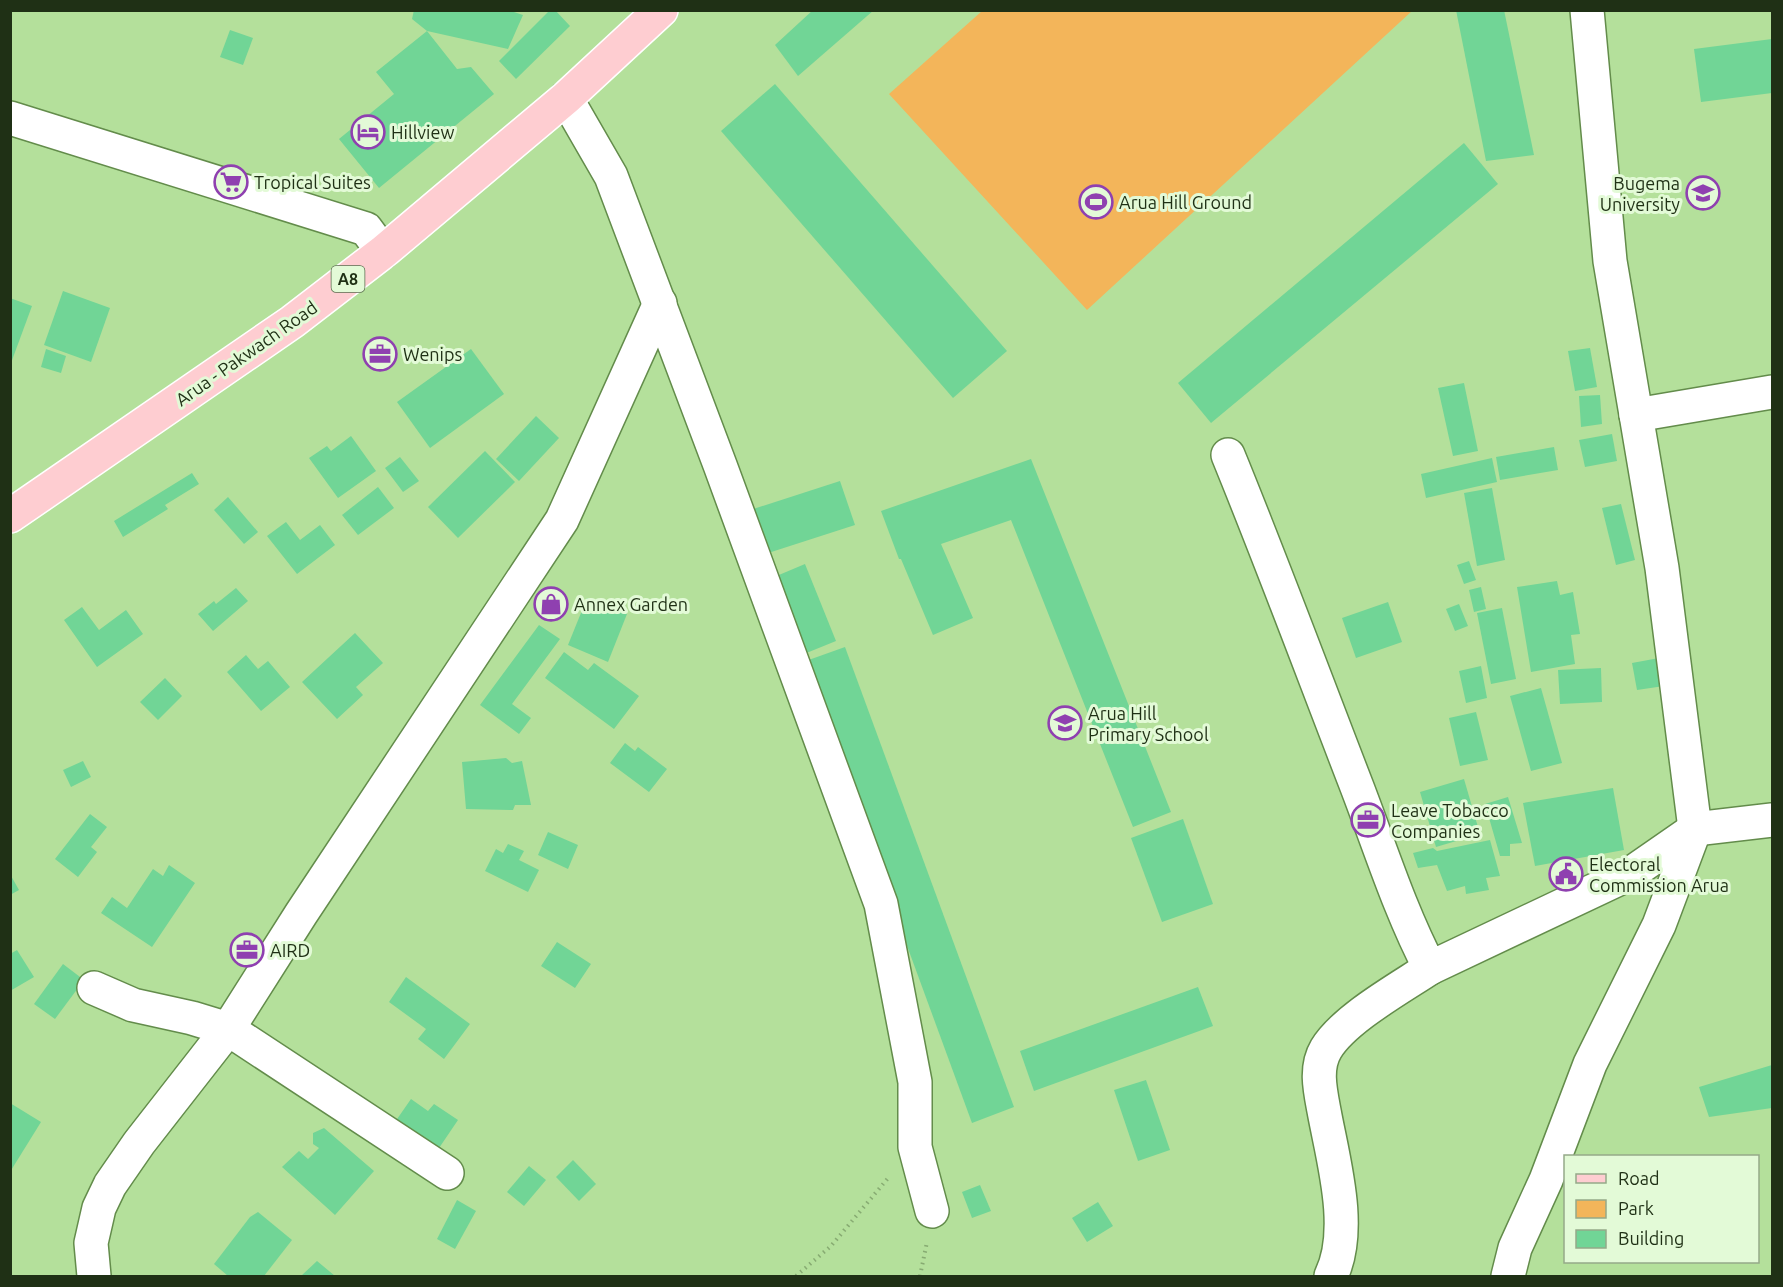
<svg xmlns="http://www.w3.org/2000/svg" width="1783" height="1287" viewBox="0 0 1783 1287" font-family="Ubuntu,sans-serif">
<rect width="100%" height="100%" fill="#b4e09b"/>
<!-- green -->
<polygon fill="#f3b55a" points="982,11 982,10 1412,11 1087,310 889,94"/>
<!-- building -->
<g fill="#71d596">
<polygon points="414,10 508,10 523,15 508,49 427,31 412,19"/>
<polygon points="550,10 555,10 570,26 516,79 499,61"/>
<polygon points="813,10 874,10 798,76 775,45"/>
<polygon points="1456,10 1504,10 1534,155 1486,161"/>
<polygon points="230,30 253,38 243,65 220,57"/>
<polygon points="427,31 457,69 471,67 494,94 379,188 339,139 394,94 376,72"/>
<polygon points="1772,39 1772,93 1701,102 1694,49"/>
<polygon points="775,84 1007,351 953,398 721,131"/>
<polygon points="1464,143 1498,184 1211,423 1178,383"/>
<polygon points="63,291 110,308 91,362 44,345"/>
<polygon points="10,298 32,306 11,363 10,363"/>
<polygon points="1590,348 1597,387 1575,391 1568,351"/>
<polygon points="46,349 66,356 61,373 41,367"/>
<polygon points="471,349 504,394 430,448 397,402"/>
<polygon points="1464,383 1478,451 1453,456 1438,388"/>
<polygon points="1600,395 1602,424 1581,427 1579,396"/>
<polygon points="536,416 559,438 519,481 496,459"/>
<polygon points="1612,434 1617,461 1585,467 1579,440"/>
<polygon points="351,436 376,471 338,498 309,458 327,446 331,451"/>
<polygon points="1554,447 1558,470 1500,480 1496,457"/>
<polygon points="485,451 515,482 458,538 428,507"/>
<polygon points="400,457 419,481 403,492 385,468"/>
<polygon points="1492,458 1497,482 1426,498 1421,474"/>
<polygon points="1031,459 1171,812 1133,827 1011,520 941,544 973,618 933,635 901,559 899,559 881,511"/>
<polygon points="192,473 199,484 165,505 168,509 123,537 114,521"/>
<polygon points="840,481 855,525 762,555 747,511"/>
<polygon points="378,487 394,508 358,535 342,515"/>
<polygon points="1492,488 1505,560 1477,566 1464,493"/>
<polygon points="228,497 258,532 244,544 214,510"/>
<polygon points="1621,504 1635,560 1616,565 1602,508"/>
<polygon points="286,522 300,540 320,525 335,545 297,574 267,536"/>
<polygon points="1469,561 1476,580 1464,584 1457,565"/>
<polygon points="805,564 836,641 799,656 767,580"/>
<polygon points="1557,581 1560,595 1573,592 1580,634 1571,635 1575,664 1531,672 1517,587"/>
<polygon points="1481,587 1486,609 1474,612 1469,590"/>
<polygon points="236,588 248,601 213,631 198,614 214,601 216,604"/>
<polygon points="587,598 627,614 608,662 568,645"/>
<polygon points="1388,602 1402,642 1356,658 1342,618"/>
<polygon points="1459,604 1468,626 1455,631 1446,609"/>
<polygon points="82,607 99,630 126,610 143,634 97,667 64,620"/>
<polygon points="1502,608 1516,679 1491,684 1477,613"/>
<polygon points="539,625 560,639 512,704 531,718 519,734 480,705"/>
<polygon points="355,633 383,663 356,687 363,695 337,719 302,682"/>
<polygon points="845,647 1014,1107 972,1123 803,662"/>
<polygon points="564,652 588,670 594,663 639,696 614,729 545,678"/>
<polygon points="246,655 258,669 268,661 290,687 261,711 227,672"/>
<polygon points="1659,658 1664,686 1637,690 1632,663"/>
<polygon points="1481,666 1487,698 1466,703 1459,671"/>
<polygon points="1601,668 1602,702 1560,704 1558,670"/>
<polygon points="165,678 182,696 158,720 140,702"/>
<polygon points="1541,688 1562,763 1531,771 1510,696"/>
<polygon points="1476,712 1488,760 1460,766 1449,718"/>
<polygon points="625,743 635,751 638,747 667,769 649,792 610,763"/>
<polygon points="506,758 512,763 522,761 531,805 515,805 513,810 466,809 462,762"/>
<polygon points="83,761 91,777 71,787 63,770"/>
<polygon points="1464,779 1480,834 1436,847 1420,792"/>
<polygon points="1613,788 1624,850 1535,866 1523,803"/>
<polygon points="1508,797 1522,843 1510,844 1510,856 1500,856 1485,804"/>
<polygon points="90,814 107,827 91,847 97,852 78,877 55,859"/>
<polygon points="1183,819 1213,904 1162,922 1131,838"/>
<polygon points="548,832 578,845 568,869 538,855"/>
<polygon points="1490,840 1500,876 1486,878 1489,890 1466,894 1465,886 1447,891 1437,865 1418,868 1413,853 1433,848 1437,851"/>
<polygon points="508,844 524,851 519,860 539,870 528,892 485,871 496,849 503,853"/>
<polygon points="169,865 195,883 152,947 101,913 112,897 127,908 153,869 163,876"/>
<polygon points="10,874 19,890 10,895"/>
<polygon points="557,942 591,964 575,988 541,966"/>
<polygon points="17,950 34,977 10,991 10,954"/>
<polygon points="63,964 84,980 55,1019 34,1004"/>
<polygon points="406,977 470,1024 444,1059 418,1039 426,1029 389,1002"/>
<polygon points="1198,987 1213,1026 1034,1091 1020,1051"/>
<polygon points="1772,1065 1772,1108 1709,1117 1699,1087"/>
<polygon points="1146,1080 1170,1150 1138,1161 1114,1090"/>
<polygon points="411,1099 428,1111 434,1104 458,1120 437,1151 395,1122"/>
<polygon points="10,1103 41,1122 10,1172"/>
<polygon points="324,1128 374,1171 335,1215 282,1167 299,1151 308,1159 319,1148 313,1144 313,1133"/>
<polygon points="573,1160 596,1184 579,1201 556,1177"/>
<polygon points="529,1166 546,1180 524,1206 507,1192"/>
<polygon points="980,1185 991,1211 972,1218 962,1192"/>
<polygon points="457,1200 476,1211 455,1249 437,1239"/>
<polygon points="1098,1202 1113,1226 1087,1242 1072,1218"/>
<polygon points="258,1212 292,1240 264,1276 228,1276 214,1264 250,1217"/>
<polygon points="317,1261 335,1276 301,1276"/>
</g>
<g fill="none" stroke-linecap="round" stroke-linejoin="round">
<defs>
<g id="minor">
<polyline points="1587,10 1610,261 1662,568 1695,829 1772,820"/>
<polyline points="566,98 611,176 720,465 881,904 915,1082 915,1147 932,1211"/>
<polyline points="10,118 366,229 383,252"/>
<polyline points="1636,415 1772,392"/>
<path d="M1228,455C1273,565 1314,676 1357,787C1380,847 1400,911 1430,968L1633,872L1695,829"/>
<polyline points="94,988 133,1005 192,1018 228,1029 447,1173"/>
<polyline points="94,1276 91,1243 99,1208 110,1185 139,1143 228,1029 301,914 562,520 660,303"/>
<path d="M1331,1276C1353,1231 1334,1163 1325,1116C1321,1094 1314,1069 1326,1049C1344,1019 1400,988 1430,968"/>
<polyline points="1508,1276 1515,1248 1546,1180 1590,1064 1659,925 1695,829"/>
</g>
<polyline id="major" points="10,516 292,322 383,252 566,98 661,10"/>
</defs>
<!-- minor casing -->
<use href="#minor" stroke="#638c4b" stroke-width="36"/>
<!-- major casing -->
<use href="#major" stroke="#fff" stroke-width="36"/>
<!-- path -->
<g stroke="#87ab72" stroke-width="4" stroke-dasharray="1.5 4.5" stroke-linecap="butt">
<polyline points="796,1276 831,1246 889,1177"/>
<polyline points="920,1276 927,1242"/>
</g>
<!-- minor -->
<use href="#minor" stroke="#fff" stroke-width="33"/>
<!-- major -->
<use href="#major" stroke="#fecdd1" stroke-width="33"/>
</g>
<!-- icons -->
<defs>
<symbol id="hotel-ring" viewBox="-11 -11 22 22"><circle r="9.5" fill="#e3fad7" stroke="#8f40b0" stroke-width="1.5"/><path d="M-6-4.5h1.5V1H6V5H4.5V3h-9V5H-6ZM-4 0a1.8 1.8 0 1 1 3.6 0ZM.5 0V-2.5h3Q6-2.5 6 0Z" fill="#8f40b0"/></symbol>
<symbol id="supermarket-ring" viewBox="-11 -11 22 22"><circle r="9.5" fill="#e3fad7" stroke="#8f40b0" stroke-width="1.5"/><path d="M-6-5.5h2.5l.6 2H6L4.5 2H-2.5L-4.4-4H-6ZM-1.5 3.2a1.3 1.3 0 1 0 .1 0ZM3 3.2a1.3 1.3 0 1 0 .1 0Z" fill="#8f40b0"/></symbol>
<symbol id="university-ring" viewBox="-11 -11 22 22"><circle r="9.5" fill="#e3fad7" stroke="#8f40b0" stroke-width="1.5"/><path d="M0-5L7-2L0 1L-7-2ZM-4 1L0 2.5L4 1V4Q0 6-4 4Z" fill="#8f40b0"/></symbol>
<symbol id="stadium-ring" viewBox="-11 -11 22 22"><circle r="9.5" fill="#e3fad7" stroke="#8f40b0" stroke-width="1.5"/><path d="M0-5a6.5 5 0 1 0 0 10a6.5 5 0 1 0 0-10ZM-3.5-1.8h7v3.6h-7Z" fill="#8f40b0"/></symbol>
<symbol id="office-ring" viewBox="-11 -11 22 22"><circle r="9.5" fill="#e3fad7" stroke="#8f40b0" stroke-width="1.5"/><path d="M-6-3h4V-5.5h4V-3h4V5H-6ZM-1-4.5V-3h2v-1.5ZM-6 0V1H6V0Z" fill="#8f40b0"/></symbol>
<symbol id="shop-ring" viewBox="-11 -11 22 22"><circle r="9.5" fill="#e3fad7" stroke="#8f40b0" stroke-width="1.5"/><path d="M-5-2.5h2.3a2.7 3.5 0 0 1 5.4 0H5L5.5 6h-11ZM-1.5-2.5h3a1.5 2.3 0 0 0-3 0Z" fill="#8f40b0"/></symbol>
<symbol id="school-ring" viewBox="-11 -11 22 22"><circle r="9.5" fill="#e3fad7" stroke="#8f40b0" stroke-width="1.5"/><path d="M0-5L7-2L0 1L-7-2ZM-4 1L0 2.5L4 1V4Q0 6-4 4Z" fill="#8f40b0"/></symbol>
<symbol id="civic-ring" viewBox="-11 -11 22 22"><circle r="9.5" fill="#e3fad7" stroke="#8f40b0" stroke-width="1.5"/><path d="M-.6-6.5H3V-4.5H.6V-3L4-1V1h2V6H-6V1h2V-1L-.6-3ZM-1.2 2.5V6h2.4V2.5Z" fill="#8f40b0"/></symbol>
</defs>
<g fill-rule="evenodd">
<use href="#hotel-ring" x="349" y="113" width="38" height="38"/>
<use href="#supermarket-ring" x="212" y="163" width="38" height="38"/>
<use href="#university-ring" x="1684" y="174" width="38" height="38"/>
<use href="#stadium-ring" x="1077" y="183" width="38" height="38"/>
<use href="#office-ring" x="361" y="335" width="38" height="38"/>
<use href="#shop-ring" x="532" y="585" width="38" height="38"/>
<use href="#school-ring" x="1046" y="704" width="38" height="38"/>
<use href="#office-ring" x="1349" y="801" width="38" height="38"/>
<use href="#civic-ring" x="1547" y="855" width="38" height="38"/>
<use href="#office-ring" x="228" y="931" width="38" height="38"/>
</g>
<g text-anchor="middle" dominant-baseline="central" stroke-width="6" stroke-linejoin="round" paint-order="stroke">
<!-- shield labels -->
<rect fill="#e3fad7" stroke="#5a6d4f" stroke-width="1.5" x="331.5" y="266" width="33" height="26" rx="4.5"/>
<g font-size="16" font-weight="bold" fill="#1f3015">
<text x="348" y="279">A8</text>
</g>
<!-- poi labels -->
<g font-size="18" fill="#1f3015" stroke="#e3fad7" text-anchor="start">
<text x="391" y="132">Hillview</text>
<text x="254" y="182">Tropical Suites</text>
<text x="1680" y="183" text-anchor="end">Bugema<tspan x="1680" dy="21">University</tspan></text>
<text x="1119" y="202">Arua Hill Ground</text>
<text x="403" y="354">Wenips</text>
<text x="574" y="604">Annex Garden</text>
<text x="1088" y="713">Arua Hill<tspan x="1088" dy="21">Primary School</tspan></text>
<text x="1391" y="810">Leave Tobacco<tspan x="1391" dy="21">Companies</tspan></text>
<text x="1589" y="864">Electoral<tspan x="1589" dy="21">Commission Arua</tspan></text>
<text x="270" y="950">AIRD</text>
</g>
<!-- street labels -->
<g font-size="18" fill="#1f3015" stroke="#e3fad7">
<text transform="translate(246 353) rotate(-35)">Arua - Pakwach Road</text>
</g>
</g>
<!-- border -->
<rect width="1783" height="1287" fill="none" stroke="#1f3015" stroke-width="24"/>
<!-- legend -->
<rect x="1564" y="1155" width="195" height="108" fill="#e3fad7" stroke="#95a989" stroke-width="1.5"/>
<rect x="1576" y="1174" width="30" height="9" fill="#fecdd1" stroke="#95a989" stroke-width="1.5"/>
<text x="1618" y="1185" font-size="18" fill="#1f3015">Road</text>
<rect x="1576" y="1200" width="30" height="18" fill="#f3b55a" stroke="#95a989" stroke-width="1.5"/>
<text x="1618" y="1215" font-size="18" fill="#1f3015">Park</text>
<rect x="1576" y="1230" width="30" height="18" fill="#71d596" stroke="#95a989" stroke-width="1.5"/>
<text x="1618" y="1245" font-size="18" fill="#1f3015">Building</text>
</svg>
